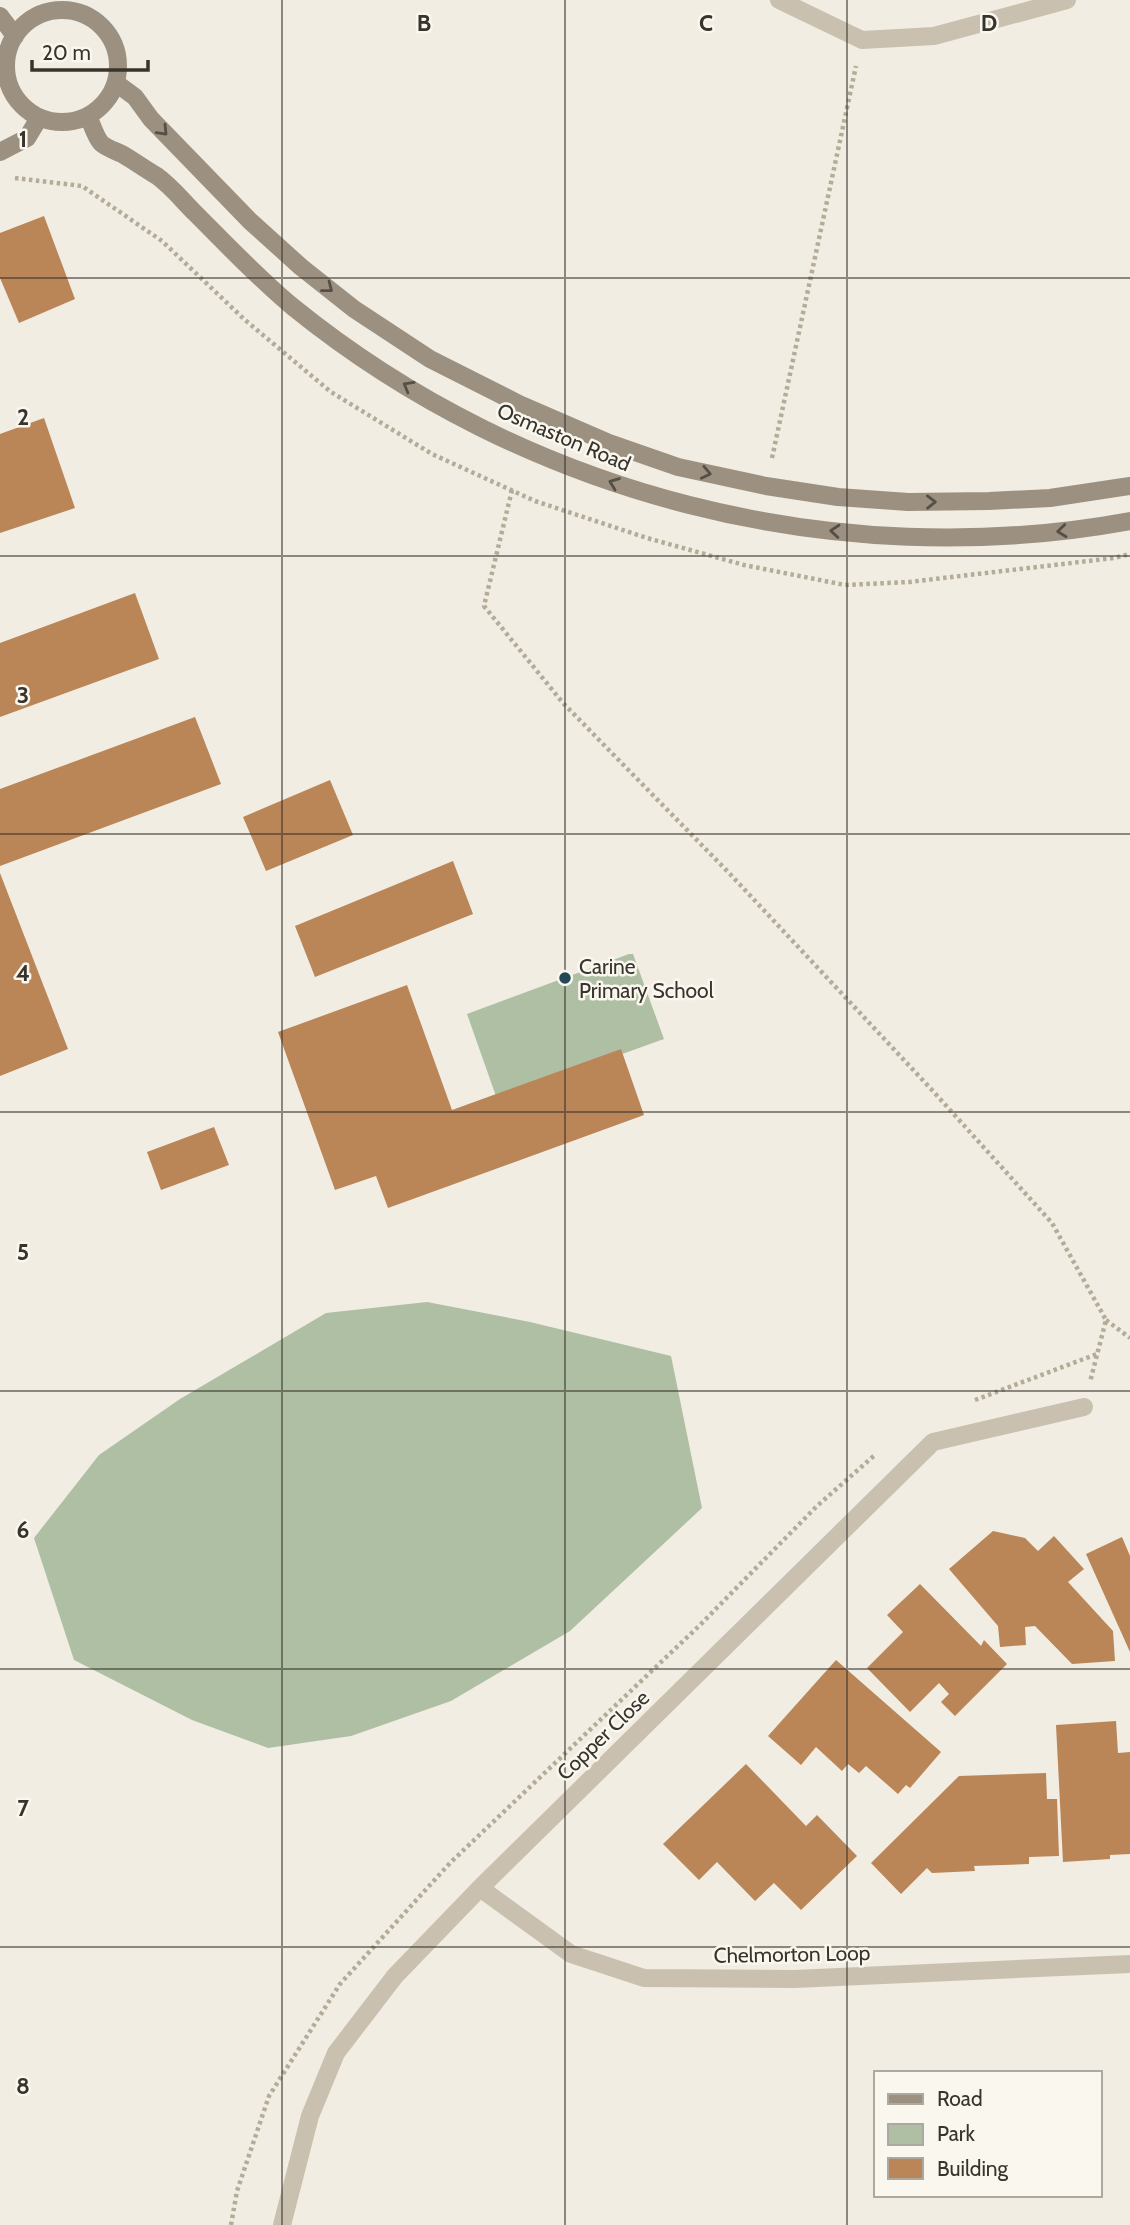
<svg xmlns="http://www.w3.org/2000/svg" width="1130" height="2225" viewBox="0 0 1130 2225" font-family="Cabin,sans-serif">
<rect width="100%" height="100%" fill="#f1ede2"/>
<!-- green -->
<g fill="#afbfa3">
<polygon points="629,954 633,954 664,1039 497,1099 467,1014"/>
<polygon points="427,1302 530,1322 671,1356 702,1508 570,1631 451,1701 351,1736 268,1748 192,1720 74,1660 34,1538 99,1455 180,1399 326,1313"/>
</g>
<!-- building -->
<g fill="#ba8557">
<polygon points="44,216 75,299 19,323 0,278 0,233"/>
<polygon points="44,418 75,508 0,533 0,434"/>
<polygon points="135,593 159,659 0,717 0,643"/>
<polygon points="195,717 221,784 0,866 0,789"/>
<polygon points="330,780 353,835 266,871 243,817"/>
<polygon points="453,861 473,914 315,977 295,926"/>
<polygon points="0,873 68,1049 0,1076"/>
<polygon points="407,985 452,1110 621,1049 644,1115 388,1208 376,1176 335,1190 278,1032"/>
<polygon points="214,1127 229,1165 161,1190 147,1152"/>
<polygon points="993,1531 1025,1538 1038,1551 1054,1536 1084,1569 1068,1582 1113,1631 1115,1661 1072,1664 1035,1626 1025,1627 1026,1645 1000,1647 998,1626 949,1569"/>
<polygon points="1122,1537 1130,1556 1130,1652 1086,1554"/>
<polygon points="920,1584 981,1646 984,1640 1007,1664 955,1716 941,1702 949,1694 939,1683 910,1712 867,1668 903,1632 887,1615"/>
<polygon points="836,1660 941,1752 910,1788 906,1785 898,1794 866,1766 859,1773 848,1764 842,1771 816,1747 801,1765 768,1736"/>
<polygon points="1116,1721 1118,1753 1130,1752 1130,1854 1110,1855 1110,1859 1063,1862 1056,1725"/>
<polygon points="746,1764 806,1826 817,1815 857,1856 801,1910 774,1883 755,1901 717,1862 699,1880 663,1844"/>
<polygon points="1046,1773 1047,1799 1057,1799 1059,1856 1029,1857 1029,1864 974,1866 975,1871 932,1873 927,1868 901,1894 871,1863 959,1776"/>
</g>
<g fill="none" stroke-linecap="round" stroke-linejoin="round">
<!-- path -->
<g stroke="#b4ab99" stroke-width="4.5" stroke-dasharray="3.5 3.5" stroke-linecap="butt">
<polyline points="15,178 82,186 162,241 245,320 331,392 432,454 535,501 647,538 744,565 845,585 909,582 1114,558 1130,554"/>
<polyline points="772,458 856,66"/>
<polyline points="512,490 484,606 563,703 730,874 932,1090 1052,1223 1106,1320 1090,1382"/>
<polyline points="1106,1320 1130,1338"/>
<polyline points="975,1400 1097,1354"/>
<polyline points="231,2225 237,2191 269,2096 340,1984 450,1863 700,1625 817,1506 876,1454"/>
</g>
<!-- street -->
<g stroke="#c9c0af" stroke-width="18">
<polyline points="779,0 862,40 934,36 1067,0"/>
<polyline points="480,1888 571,1954 644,1978 794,1979 1130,1964"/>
<polyline points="282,2225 310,2116 336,2053 395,1976 480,1888 933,1442 1084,1407"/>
</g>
<!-- secondary -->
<g stroke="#9c9180" stroke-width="18">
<circle cx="62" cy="66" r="56"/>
<polyline points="0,16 15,36"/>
<polyline points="116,83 135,97 151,119 250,221 301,267 354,309 430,359 519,404 609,443 678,467 766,486 838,497 908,502 989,501 1050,498 1130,486"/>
<path d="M88,116C92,124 95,136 101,143C106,148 116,151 122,154C134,161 145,169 157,176C171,186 183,201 195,213C227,245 258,278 293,307C525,495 836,575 1130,521"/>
<polyline points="0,152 27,138 39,118"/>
</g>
</g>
<!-- one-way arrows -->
<defs><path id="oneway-chevron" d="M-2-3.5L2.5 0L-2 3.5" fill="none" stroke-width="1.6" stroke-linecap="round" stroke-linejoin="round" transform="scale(1.75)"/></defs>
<g stroke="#564f45">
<use href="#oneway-chevron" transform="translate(163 131) rotate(46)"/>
<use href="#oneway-chevron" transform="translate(328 288) rotate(38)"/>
<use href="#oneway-chevron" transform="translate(408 386) rotate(-150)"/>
<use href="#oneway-chevron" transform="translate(706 473) rotate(12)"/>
<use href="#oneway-chevron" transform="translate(614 483) rotate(-159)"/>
<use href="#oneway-chevron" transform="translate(931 502) rotate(-1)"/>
<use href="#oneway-chevron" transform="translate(835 531) rotate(-175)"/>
<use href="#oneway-chevron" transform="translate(1062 531) rotate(174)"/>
</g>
<!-- grid -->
<path fill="none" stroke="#38332c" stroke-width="2" stroke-opacity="0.55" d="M282,0V2225M565,0V2225M847,0V2225M0,278H1130M0,556H1130M0,834H1130M0,1112H1130M0,1391H1130M0,1669H1130M0,1947H1130"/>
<!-- markers -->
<circle fill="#254856" stroke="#f9f7ee" stroke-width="2.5" cx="565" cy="978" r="7"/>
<g text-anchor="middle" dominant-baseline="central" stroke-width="5" stroke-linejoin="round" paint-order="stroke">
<!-- street labels -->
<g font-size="21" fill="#38332c" stroke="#f9f7ee">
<text transform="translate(564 437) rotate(23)">Osmaston Road</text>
<text transform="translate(603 1735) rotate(-44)">Copper Close</text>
<text transform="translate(792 1954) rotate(-1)">Chelmorton Loop</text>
</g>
<!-- poi labels -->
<g font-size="21" fill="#38332c" stroke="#f9f7ee" text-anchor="start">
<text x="579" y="966">Carine<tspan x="579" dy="24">Primary School</tspan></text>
</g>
</g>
<g font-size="23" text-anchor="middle" font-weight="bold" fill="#38332c" stroke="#f9f7ee" stroke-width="5" stroke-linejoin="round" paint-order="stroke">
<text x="424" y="31">B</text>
<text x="706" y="31">C</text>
<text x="989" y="31">D</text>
<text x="23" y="147">1</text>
<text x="23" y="425">2</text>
<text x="23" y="703">3</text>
<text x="23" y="981">4</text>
<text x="23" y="1260">5</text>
<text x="23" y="1538">6</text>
<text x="23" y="1816">7</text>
<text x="23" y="2094">8</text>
</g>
<!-- legend -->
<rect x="874" y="2071" width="228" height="126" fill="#f9f7ee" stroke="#aca9a0" stroke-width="2"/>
<rect x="888" y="2094" width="35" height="10" fill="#9c9180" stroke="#aca9a0" stroke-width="2"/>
<text x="937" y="2106" font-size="21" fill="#38332c">Road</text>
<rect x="888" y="2124" width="35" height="21" fill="#afbfa3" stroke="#aca9a0" stroke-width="2"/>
<text x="937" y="2141" font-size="21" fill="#38332c">Park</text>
<rect x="888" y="2158" width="35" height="21" fill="#ba8557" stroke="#aca9a0" stroke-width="2"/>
<text x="937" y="2176" font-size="21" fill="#38332c">Building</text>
<!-- scale -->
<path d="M32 60v10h116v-10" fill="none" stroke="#38332c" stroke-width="3.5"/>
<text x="42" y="60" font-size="21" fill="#38332c" stroke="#f9f7ee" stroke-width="5" paint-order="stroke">20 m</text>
</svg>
